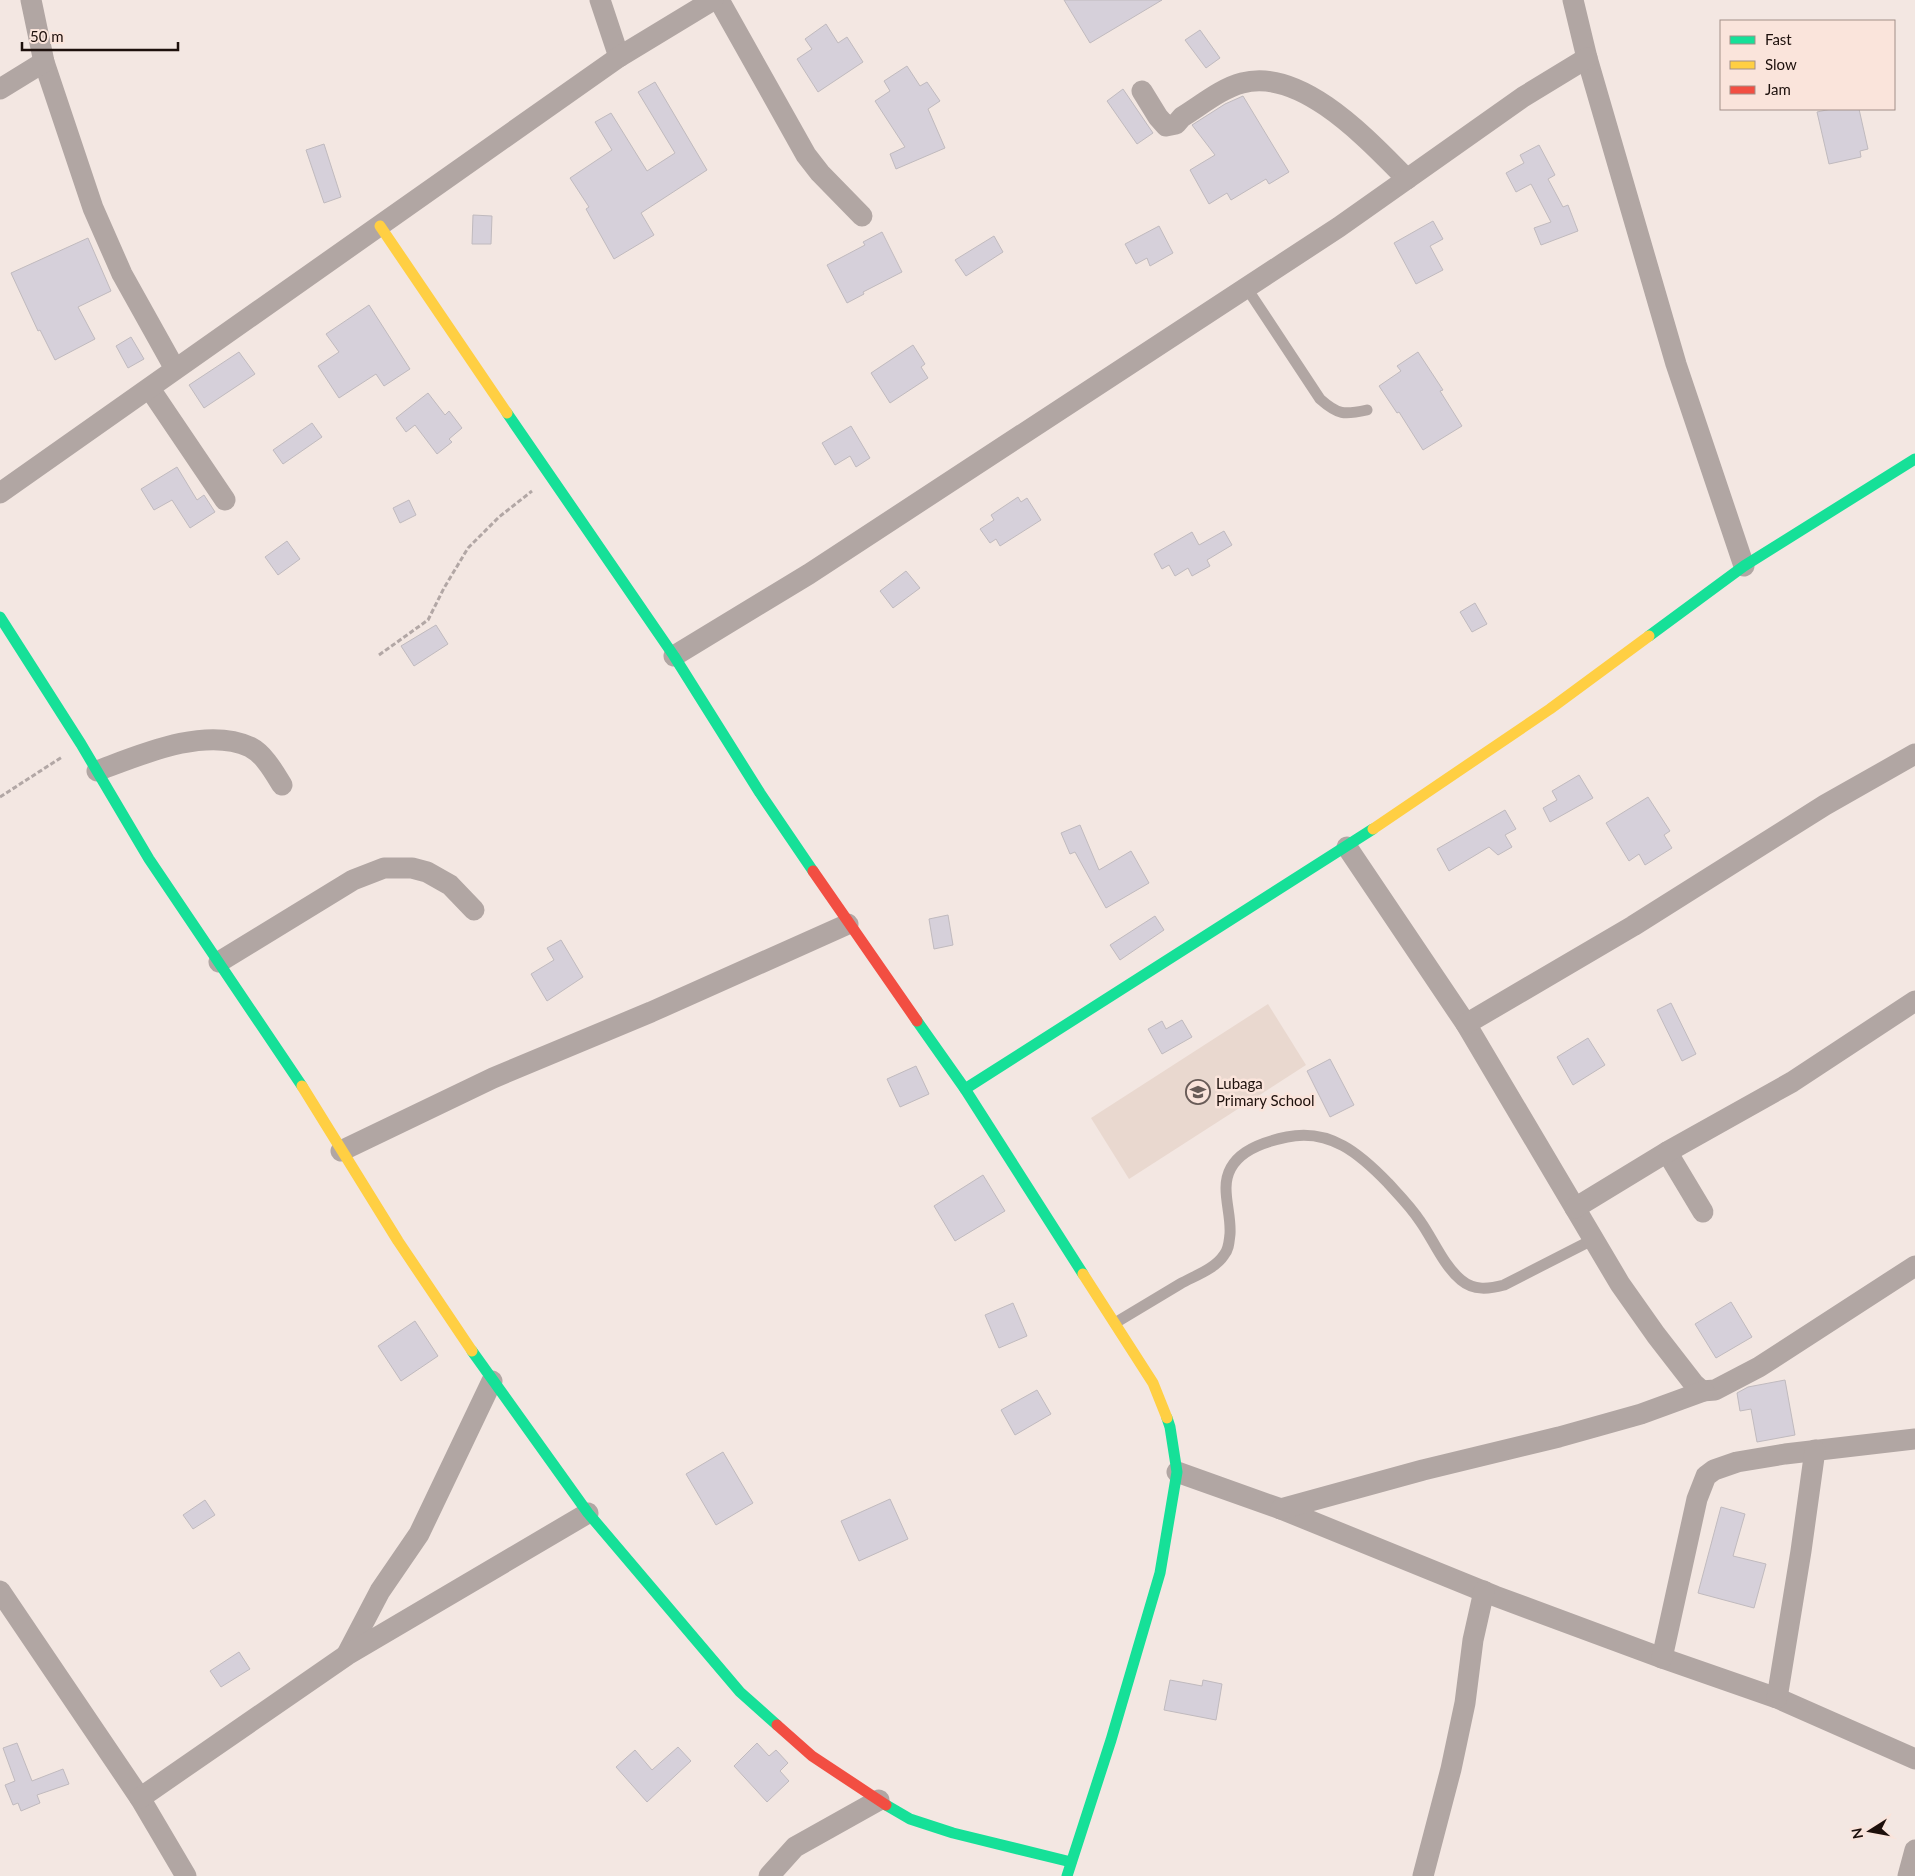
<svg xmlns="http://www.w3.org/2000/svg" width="1915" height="1876" viewBox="0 0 1915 1876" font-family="Lato,sans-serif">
<rect width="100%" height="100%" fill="#f3e7e2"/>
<!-- education -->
<polygon fill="#e9d8cf" points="1268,1004 1306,1065 1129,1179 1091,1118"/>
<!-- building -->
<g fill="#d6d0da" stroke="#c0babe">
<polygon points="1064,0 1162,0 1090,43"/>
<polygon points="826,24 838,43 847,37 863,62 818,92 797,59 812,49 805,39"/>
<polygon points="1200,30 1220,58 1206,68 1185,40"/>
<polygon points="907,66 920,86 927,82 940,101 928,109 945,148 896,169 890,154 905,147 875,101 890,91 884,81"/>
<polygon points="655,82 707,170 641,213 654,235 614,259 586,209 589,207 570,178 612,150 595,122 611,113 647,171 675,153 638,92"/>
<polygon points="1123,89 1153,133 1137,144 1107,101"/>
<polygon points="1243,96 1289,172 1269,184 1266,179 1231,200 1227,193 1209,204 1190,170 1215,155 1192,125 1225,104"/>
<polygon points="1831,109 1859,109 1868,149 1860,151 1861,157 1829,164 1817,112"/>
<polygon points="324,144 341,197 324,203 306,150"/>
<polygon points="1539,145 1555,175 1548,179 1563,207 1568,205 1578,231 1541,245 1534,228 1551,222 1531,184 1516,192 1506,173 1524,163 1520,155"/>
<polygon points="473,215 492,216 491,244 472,244"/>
<polygon points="1433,221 1443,239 1430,246 1443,270 1416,284 1394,243"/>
<polygon points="1159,226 1173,253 1150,266 1147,258 1136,264 1125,244"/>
<polygon points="882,232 902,272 863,292 864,294 847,303 827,265 865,245 863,242"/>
<polygon points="994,236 1003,252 966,276 955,260"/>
<polygon points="88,238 111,291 78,307 95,339 55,360 40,330 38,331 11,273"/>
<polygon points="369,305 410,369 384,386 376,374 339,398 318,366 339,352 326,334"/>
<polygon points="131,337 144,359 128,368 116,346"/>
<polygon points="913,345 925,364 921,367 928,378 890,403 871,373"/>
<polygon points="239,352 255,374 204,408 189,385"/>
<polygon points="1418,352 1443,390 1440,391 1462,426 1423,450 1399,412 1397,413 1379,386 1401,371 1397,366"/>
<polygon points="428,393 445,415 449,411 462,428 449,439 452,442 437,454 415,425 406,432 396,418"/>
<polygon points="312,423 322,437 283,464 273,450"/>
<polygon points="851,426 870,458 856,467 850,456 835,465 822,443"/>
<polygon points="177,467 197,500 204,495 215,512 190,528 172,500 154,510 141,489"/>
<polygon points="1018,497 1021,502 1027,498 1041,520 1000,546 996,539 990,543 980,529 994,520 991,515"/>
<polygon points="409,500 416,515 400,523 393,508"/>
<polygon points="1224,531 1232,545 1207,560 1210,566 1192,576 1188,568 1175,576 1169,565 1162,569 1154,554 1192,532 1199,545"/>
<polygon points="287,541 300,559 278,575 265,557"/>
<polygon points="906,571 920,588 893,608 880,591"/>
<polygon points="1475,603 1487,624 1472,632 1460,612"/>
<polygon points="436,625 448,644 414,666 401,646"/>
<polygon points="1579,775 1593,798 1550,822 1543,808 1557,800 1552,791"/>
<polygon points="1648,797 1670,831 1664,835 1672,848 1645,865 1639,854 1629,861 1606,823"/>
<polygon points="1505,810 1516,829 1505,835 1512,847 1498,855 1489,847 1449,871 1437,849"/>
<polygon points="1080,825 1099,870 1131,851 1149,883 1106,908 1075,852 1070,854 1061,833"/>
<polygon points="948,915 953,945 934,949 929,919"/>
<polygon points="1155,916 1164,930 1120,960 1110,945"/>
<polygon points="561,940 583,977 547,1001 531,974 554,960 547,948"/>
<polygon points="1671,1003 1696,1054 1682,1061 1657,1010"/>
<polygon points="1182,1020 1192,1037 1162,1054 1148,1029 1162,1021 1166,1029"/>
<polygon points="1588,1038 1605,1065 1573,1085 1557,1057"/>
<polygon points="1330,1059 1354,1105 1330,1117 1307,1071"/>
<polygon points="916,1066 929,1094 900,1107 887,1079"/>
<polygon points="983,1175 1005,1211 955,1241 934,1206"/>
<polygon points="1731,1302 1752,1337 1716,1358 1695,1324"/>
<polygon points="1013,1303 1027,1336 999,1348 985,1315"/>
<polygon points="415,1321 438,1356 401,1381 378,1346"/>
<polygon points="1785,1380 1795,1435 1757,1442 1751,1409 1740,1411 1737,1393 1748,1387"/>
<polygon points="1037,1390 1051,1414 1015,1435 1001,1410"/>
<polygon points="723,1452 753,1503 716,1525 686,1474"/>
<polygon points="890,1499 908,1539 859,1561 841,1521"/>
<polygon points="205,1500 215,1515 193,1529 183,1515"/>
<polygon points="1721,1507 1745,1514 1733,1556 1766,1564 1754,1608 1698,1593"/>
<polygon points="239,1652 250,1669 221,1687 210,1671"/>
<polygon points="1170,1680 1202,1686 1203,1680 1222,1684 1216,1720 1164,1710"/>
<polygon points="17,1743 32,1781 63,1769 69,1784 37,1795 40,1803 21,1811 18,1803 13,1805 5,1785 15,1781 3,1748"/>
<polygon points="757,1743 769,1756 776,1750 788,1763 780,1771 789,1781 767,1802 734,1766"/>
<polygon points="678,1747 691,1761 647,1802 616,1767 635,1750 652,1770"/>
</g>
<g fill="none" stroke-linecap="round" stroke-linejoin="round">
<!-- path -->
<g stroke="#b2a7a5" stroke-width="3" stroke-dasharray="5 2.5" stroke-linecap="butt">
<polyline points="379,655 428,620 444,588 468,548 499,517 532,491"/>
<polyline points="0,797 62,757"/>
</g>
<!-- lane -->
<g stroke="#b1a6a3" stroke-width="11">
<path d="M1246,287L1320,399C1338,415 1344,415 1367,410"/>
<path d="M1115,1323C1137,1310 1158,1297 1180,1284C1194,1276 1215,1269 1224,1255C1229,1249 1229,1242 1230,1234C1231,1218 1226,1204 1226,1188C1226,1155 1258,1143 1287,1137C1330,1128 1360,1154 1388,1183C1399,1195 1411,1207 1420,1221C1433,1239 1443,1265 1461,1280C1474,1291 1489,1289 1504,1285L1594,1239"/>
</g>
<!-- street -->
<g stroke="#b1a6a3" stroke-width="21">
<polyline points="31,0 44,62 93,208 122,274 175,369"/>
<polyline points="600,0 619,57"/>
<polyline points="719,0 806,155 820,173 862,216"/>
<polyline points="1573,0 1587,58 1676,364 1744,566"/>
<polyline points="0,89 44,62"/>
<path d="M1142,91L1158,117L1166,126L1176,124L1182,117C1200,106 1222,88 1242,83C1302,67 1369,141 1407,179"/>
<polyline points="150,389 225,500"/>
<polyline points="0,493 619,57 713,0"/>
<polyline points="674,656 809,574 1339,227 1523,97 1587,58"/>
<path d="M97,771C140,755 205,726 250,747C264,754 274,772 282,785"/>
<polyline points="1347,847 1466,1024 1620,1284 1656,1335 1694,1384 1702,1391 1715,1390 1759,1367 1915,1266"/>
<polyline points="219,962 353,880 384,868 412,868 427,872 450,885 474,910"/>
<polyline points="1466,1024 1633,926 1825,805 1915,754"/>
<polyline points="341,1151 493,1078 651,1012 848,924"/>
<polyline points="1667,1152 1703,1212"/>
<polyline points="1575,1208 1667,1152 1792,1082 1915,1001"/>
<polyline points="1177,1472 1281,1509 1495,1596 1662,1658 1777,1698 1915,1759"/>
<polyline points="1281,1509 1423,1470 1559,1437 1641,1414 1704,1391"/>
<polyline points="0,1591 140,1798 186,1876"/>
<polyline points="347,1654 380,1591 419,1534 492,1381"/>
<polyline points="1662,1658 1697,1499 1706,1476 1714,1470 1737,1462 1785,1454 1915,1439"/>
<polyline points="1777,1698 1801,1551 1815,1450"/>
<polyline points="140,1798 347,1655 588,1513"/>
<polyline points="769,1876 795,1847 879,1800"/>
<polyline points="1423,1876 1451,1769 1465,1703 1473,1640 1484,1591"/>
<polyline points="1908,1876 1915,1850"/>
</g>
<!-- fast -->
<g stroke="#16e098" stroke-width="11">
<polyline points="507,413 674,656 760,793 813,871"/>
<polyline points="0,617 81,744 149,859 302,1086"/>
<polyline points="1649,636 1744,566 1915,459"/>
<polyline points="917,1021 965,1089 1083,1274"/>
<polyline points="965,1089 1373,829"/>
<polyline points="472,1351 588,1513 740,1692 777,1725"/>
<polyline points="886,1805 910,1819 953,1833 1071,1862"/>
<polyline points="1067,1876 1111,1740 1160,1573 1177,1472 1170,1427 1167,1418"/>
</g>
<!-- slow -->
<g stroke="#ffcf43" stroke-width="11">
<polyline points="380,226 507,413"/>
<polyline points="1373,829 1550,709 1649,636"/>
<polyline points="302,1086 398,1241 472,1351"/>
<polyline points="1083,1274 1153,1383 1167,1418"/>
</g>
<!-- jam -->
<g stroke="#f24e42" stroke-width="11">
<polyline points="813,871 917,1021"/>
<polyline points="777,1725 812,1756 886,1805"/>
</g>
</g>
<!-- icons -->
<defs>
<symbol id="school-ring" viewBox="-11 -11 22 22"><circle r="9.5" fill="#fae4db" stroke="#685b57" stroke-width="1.5"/><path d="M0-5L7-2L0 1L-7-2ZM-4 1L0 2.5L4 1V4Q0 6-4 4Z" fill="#685b57"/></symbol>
</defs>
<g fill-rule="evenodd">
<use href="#school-ring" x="1184" y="1078" width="28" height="28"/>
</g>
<g text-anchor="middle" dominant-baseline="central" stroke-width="5" stroke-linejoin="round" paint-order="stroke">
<!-- poi labels -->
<g font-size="15" fill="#1d100c" stroke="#fae4db" text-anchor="start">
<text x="1216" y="1083">Lubaga<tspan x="1216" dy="17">Primary School</tspan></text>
</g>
</g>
<!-- legend -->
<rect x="1720" y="20" width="175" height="90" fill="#fae4db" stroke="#a28f88"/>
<rect x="1730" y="36" width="25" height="8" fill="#16e098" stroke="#a28f88"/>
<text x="1765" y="45" font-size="15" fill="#1d100c">Fast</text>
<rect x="1730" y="61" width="25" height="8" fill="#ffcf43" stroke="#a28f88"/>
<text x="1765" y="70" font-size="15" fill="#1d100c">Slow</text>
<rect x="1730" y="86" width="25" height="8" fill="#f24e42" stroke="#a28f88"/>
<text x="1765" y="95" font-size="15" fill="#1d100c">Jam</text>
<!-- north arrow -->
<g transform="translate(1870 1831) rotate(259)" stroke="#fae4db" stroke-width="4" paint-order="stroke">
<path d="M0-4L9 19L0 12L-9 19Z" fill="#1d100c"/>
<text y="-8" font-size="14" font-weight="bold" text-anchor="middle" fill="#1d100c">N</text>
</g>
<!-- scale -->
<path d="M22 42v8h156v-8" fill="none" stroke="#1d100c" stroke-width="2.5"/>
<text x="30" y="42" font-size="15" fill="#1d100c" stroke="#fae4db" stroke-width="4" paint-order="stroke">50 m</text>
</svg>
